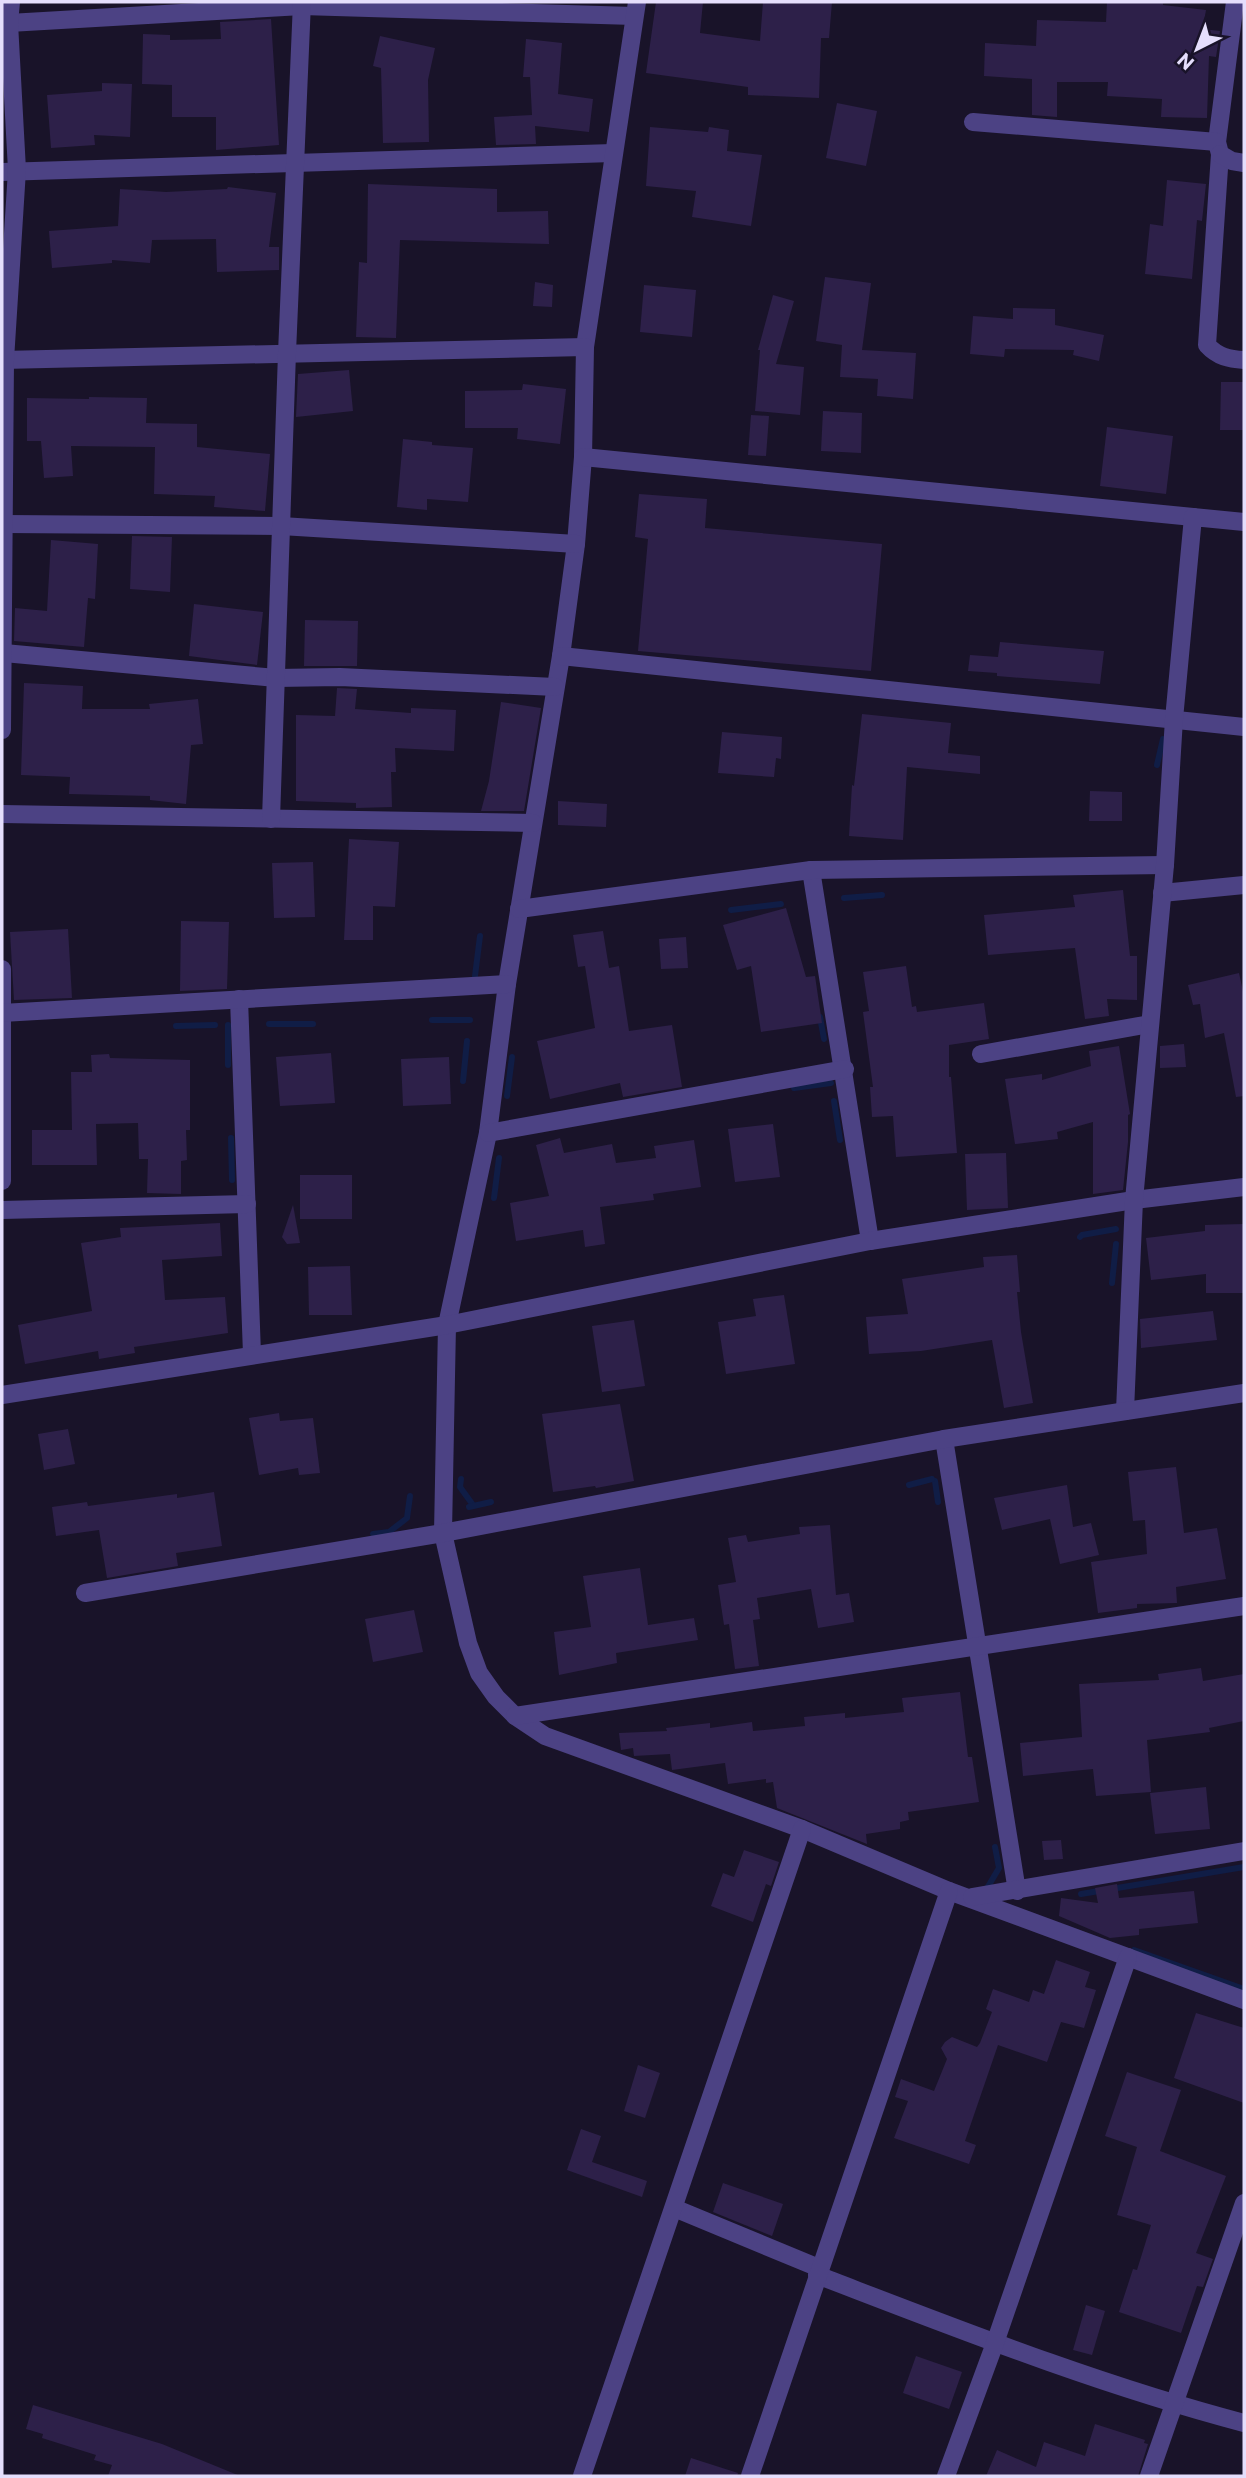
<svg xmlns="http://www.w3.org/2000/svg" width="1246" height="2478" viewBox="0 0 1246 2478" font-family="Commissioner,sans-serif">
<rect width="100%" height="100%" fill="#191329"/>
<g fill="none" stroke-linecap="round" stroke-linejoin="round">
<!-- stream -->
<g stroke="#101d46" stroke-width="6">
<polyline points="1157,765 1163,739"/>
<polyline points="844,898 882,895"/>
<polyline points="731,910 781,904"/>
<polyline points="474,984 480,936"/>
<polyline points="820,1017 824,1039"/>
<polyline points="432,1020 470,1020"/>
<polyline points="269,1024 313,1024"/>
<polyline points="228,1025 228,1065"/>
<polyline points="176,1026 215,1025"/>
<polyline points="463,1081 467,1041"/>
<polyline points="794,1088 831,1083"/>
<polyline points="507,1096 512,1057"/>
<polyline points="834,1101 840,1140"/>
<polyline points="231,1138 232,1180"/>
<polyline points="494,1198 499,1158"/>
<polyline points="1080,1237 1082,1235 1116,1229"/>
<polyline points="1112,1283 1116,1244"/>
<polyline points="461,1479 460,1487 473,1505"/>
<polyline points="935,1481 938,1502"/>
<polyline points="909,1485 932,1479"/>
<polyline points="469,1507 491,1502"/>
<polyline points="373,1534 389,1532 407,1518 410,1496"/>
<polyline points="986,1890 999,1868 995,1847"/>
<polyline points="1081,1894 1244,1867"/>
<polyline points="1134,1950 1244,1989"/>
</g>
</g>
<!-- building -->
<g fill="#2d2049">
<polygon points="656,2 703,2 700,33 760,41 763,2 832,2 829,38 821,38 819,98 748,95 748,87 646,73"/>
<polygon points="1107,2 1163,2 1163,5 1206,10 1203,29 1220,31 1216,57 1209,56 1207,118 1161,117 1162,99 1107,96 1108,82 1057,82 1057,117 1032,115 1032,79 984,76 985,43 1036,46 1037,20 1106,22"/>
<polygon points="271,19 279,145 216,150 216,117 172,117 172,85 142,84 143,34 170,35 170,40 221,39 220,22"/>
<polygon points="380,36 435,48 428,80 429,142 383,143 381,68 373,66"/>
<polygon points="526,39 562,43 558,94 593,99 589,132 535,126 536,144 496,145 494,117 532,115 530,77 523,77"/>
<polygon points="102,83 132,84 130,137 94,135 95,145 51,148 47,95 102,91"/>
<polygon points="837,103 877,111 866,166 826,158"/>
<polygon points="650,127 708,132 709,127 729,130 727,151 762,155 751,226 692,217 696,191 646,186"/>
<polygon points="1167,180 1206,184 1202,221 1197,220 1192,279 1145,274 1150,224 1163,226"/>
<polygon points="368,184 497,189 497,212 548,211 549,244 400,240 396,338 356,337 359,262 367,263"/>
<polygon points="228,187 276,193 269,247 279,247 279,270 217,272 216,239 152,240 150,263 112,260 112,263 52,268 49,231 118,226 120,189 166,192 227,189"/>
<polygon points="825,277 871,283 862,350 916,353 913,399 877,396 878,379 840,377 842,345 816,341"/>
<polygon points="535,282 553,285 552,307 533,306"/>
<polygon points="644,285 696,290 692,337 640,332"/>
<polygon points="773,295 794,301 776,364 804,367 800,415 755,411 760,350 758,350"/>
<polygon points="1013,308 1055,309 1055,325 1104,335 1099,361 1073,355 1074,350 1005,349 1004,357 970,354 973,316 1013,319"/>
<polygon points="349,370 353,411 296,417 298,374"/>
<polygon points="1221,382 1244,382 1244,430 1220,430"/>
<polygon points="523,384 566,389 560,444 517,439 518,428 465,428 465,391 522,390"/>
<polygon points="89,397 147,398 146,423 197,424 197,447 270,454 265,511 214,507 215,496 154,494 155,447 71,446 73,476 44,478 41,441 27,441 27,398 89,399"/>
<polygon points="823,411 862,413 861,453 821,451"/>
<polygon points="751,415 769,416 766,456 748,455"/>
<polygon points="1107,427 1173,436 1166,494 1100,486"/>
<polygon points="403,439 432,442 432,445 473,448 468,502 427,499 427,510 397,507"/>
<polygon points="639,494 707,499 705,528 882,544 871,671 638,651 648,539 635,537"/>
<polygon points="132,536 172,537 170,592 130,589"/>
<polygon points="51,540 98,544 95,599 88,598 84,647 14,641 15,608 47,611"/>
<polygon points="194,604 263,612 257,665 189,656"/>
<polygon points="305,620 358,621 357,666 304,666"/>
<polygon points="1000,642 1104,651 1100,684 997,676 997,673 968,671 970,655 998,657"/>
<polygon points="24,683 83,686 82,709 150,709 149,704 198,699 203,744 191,745 186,804 150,800 150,796 69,794 70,777 21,775"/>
<polygon points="337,688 357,689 355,709 411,713 411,708 456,710 454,751 395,748 396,772 391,772 392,807 356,808 356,803 296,801 296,715 335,716"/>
<polygon points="501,702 541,708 524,811 481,811 489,781"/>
<polygon points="862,714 951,723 948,753 980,756 980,774 907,767 903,840 849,836 852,785 854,786"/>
<polygon points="722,732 782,737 781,759 776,758 774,777 718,773"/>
<polygon points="1090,791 1122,792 1122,821 1089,821"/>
<polygon points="558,801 607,804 606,827 558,825"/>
<polygon points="349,839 399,842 395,907 373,906 373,940 344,940"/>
<polygon points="313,862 315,917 274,918 272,863"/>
<polygon points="1123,890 1130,956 1137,956 1137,1000 1107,999 1109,1016 1085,1019 1075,948 988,955 984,915 1075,907 1073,895"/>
<polygon points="786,908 806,977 815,976 822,1023 761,1032 751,966 737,970 723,925"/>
<polygon points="181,921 229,922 227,989 180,991"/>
<polygon points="68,929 72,998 14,1000 10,932"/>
<polygon points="603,931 609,968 619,966 629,1031 672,1025 682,1087 623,1097 620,1083 550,1099 537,1041 595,1028 585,966 578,967 573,935"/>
<polygon points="686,937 688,968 661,969 659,939"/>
<polygon points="906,966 912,1007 916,1006 917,1012 984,1003 989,1039 949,1045 949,1077 951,1077 957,1153 896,1157 893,1116 872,1117 870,1087 873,1087 863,1012 869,1011 863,972"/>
<polygon points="1239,973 1244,996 1244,1096 1236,1097 1224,1033 1205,1038 1200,1004 1193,1005 1188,985"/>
<polygon points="1184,1044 1186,1067 1160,1068 1160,1046"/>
<polygon points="1119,1046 1130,1114 1128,1115 1128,1142 1123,1190 1093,1194 1093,1122 1057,1132 1058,1139 1015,1144 1005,1079 1042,1074 1042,1080 1091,1066 1089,1051"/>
<polygon points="331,1053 335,1103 280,1106 276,1057"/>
<polygon points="109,1054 110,1058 190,1060 190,1130 186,1130 187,1160 181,1161 181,1194 147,1193 148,1159 139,1159 138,1123 96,1124 97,1165 32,1165 32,1130 72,1130 71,1072 92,1072 91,1055"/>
<polygon points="449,1057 451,1104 403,1106 401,1059"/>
<polygon points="773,1124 780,1177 735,1182 728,1129"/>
<polygon points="560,1138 564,1153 612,1144 616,1163 656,1158 654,1146 694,1140 701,1187 653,1194 654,1200 600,1207 605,1244 585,1247 583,1230 516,1241 510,1203 549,1196 536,1145"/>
<polygon points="1006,1153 1008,1208 967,1210 965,1154"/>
<rect x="300" y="1175" width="52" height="44"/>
<polygon points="293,1205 300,1243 287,1244 282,1237"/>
<polygon points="220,1223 222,1256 162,1260 165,1300 225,1297 228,1333 134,1347 135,1353 99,1359 98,1351 25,1364 18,1325 92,1311 81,1243 121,1237 120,1228"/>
<polygon points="1244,1224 1244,1293 1206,1293 1206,1274 1151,1280 1146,1238 1205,1231 1205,1225"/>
<polygon points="1017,1255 1020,1292 1017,1292 1021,1332 1033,1403 1004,1408 992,1340 921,1351 869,1354 866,1317 908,1314 902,1279 984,1267 983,1257"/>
<polygon points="350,1266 352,1315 309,1315 308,1267"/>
<polygon points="784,1295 795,1364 726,1374 718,1322 756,1316 753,1299"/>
<polygon points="1213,1311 1217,1340 1141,1348 1140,1319"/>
<polygon points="634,1320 645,1386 602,1392 592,1326"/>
<polygon points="620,1404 634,1481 596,1488 595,1486 553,1492 542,1414"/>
<polygon points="279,1413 280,1421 313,1418 320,1473 299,1475 298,1468 259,1475 249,1418"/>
<polygon points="68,1429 75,1464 44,1470 38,1434"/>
<polygon points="1176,1467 1184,1533 1217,1528 1226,1579 1176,1587 1177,1603 1137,1604 1137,1608 1098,1613 1091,1562 1147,1554 1145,1520 1133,1521 1128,1472"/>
<polygon points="1067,1485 1073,1527 1091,1523 1099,1555 1060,1564 1050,1519 1002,1530 994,1498"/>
<polygon points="214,1492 222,1546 176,1553 178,1566 107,1578 99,1530 56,1536 52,1507 87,1502 88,1506 177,1494 177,1498"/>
<polygon points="830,1525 836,1595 849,1593 854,1622 818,1628 811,1589 757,1598 760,1619 753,1620 759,1666 735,1669 729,1624 724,1625 718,1585 736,1582 728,1538 746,1535 748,1542 800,1534 799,1527"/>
<polygon points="640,1568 648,1625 694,1618 698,1640 616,1653 617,1663 559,1675 554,1632 591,1627 583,1576"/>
<polygon points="414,1610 423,1652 373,1662 365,1619"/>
<polygon points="1201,1668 1203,1681 1244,1674 1244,1721 1209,1728 1210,1732 1147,1740 1151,1792 1096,1796 1093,1769 1023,1776 1020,1743 1082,1737 1079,1684 1159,1680 1158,1674"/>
<polygon points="960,1692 968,1757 972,1757 979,1802 908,1812 909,1820 900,1822 900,1829 866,1834 867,1844 777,1808 773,1782 766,1783 766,1779 728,1784 725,1763 672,1770 670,1754 634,1756 633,1748 621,1750 619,1733 667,1731 666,1728 710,1723 710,1728 752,1722 753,1731 805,1726 804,1717 845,1713 845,1718 904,1712 902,1698"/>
<polygon points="1206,1787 1210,1829 1155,1834 1150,1793"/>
<polygon points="1061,1840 1063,1859 1044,1860 1042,1841"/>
<polygon points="744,1850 779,1862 771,1886 766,1884 753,1922 711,1906 723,1873 734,1877"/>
<polygon points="1117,1884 1119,1898 1194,1891 1198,1923 1139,1929 1139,1935 1110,1938 1059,1916 1061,1898 1098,1903 1095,1888"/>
<polygon points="1056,1960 1090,1972 1085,1987 1096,1990 1084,2028 1061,2022 1047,2062 998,2045 965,2141 976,2145 969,2164 894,2138 908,2101 895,2097 901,2079 934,2091 947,2059 941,2048 945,2042 952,2037 977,2047 980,2043 992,2012 986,2009 993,1989 1029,2002 1033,1990 1044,1994"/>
<polygon points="1196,2013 1244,2028 1244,2103 1174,2078"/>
<polygon points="638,2065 660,2073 645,2118 624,2111"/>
<polygon points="1127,2072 1181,2090 1160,2151 1226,2176 1196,2253 1213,2259 1203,2287 1197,2286 1181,2333 1119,2312 1133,2269 1137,2270 1151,2225 1117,2215 1137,2147 1105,2136"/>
<polygon points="581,2129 601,2136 592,2162 647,2181 642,2197 567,2170"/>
<polygon points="723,2183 783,2204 772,2236 713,2212"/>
<polygon points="1086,2305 1105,2311 1092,2355 1073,2350"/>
<polygon points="916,2356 962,2372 949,2409 903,2393"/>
<polygon points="33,2405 162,2444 240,2476 108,2476 112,2465 94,2460 96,2455 42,2438 43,2434 26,2429"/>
<polygon points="1095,2424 1145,2440 1144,2443 1148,2444 1138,2476 986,2476 997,2450 1036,2467 1044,2442 1085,2456"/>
<polygon points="691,2458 738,2473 737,2476 685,2476"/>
</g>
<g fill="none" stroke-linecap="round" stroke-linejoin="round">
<!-- street -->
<g stroke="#4c4284" stroke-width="18">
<path d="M1235,2L1217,142L1220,154L1207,345C1218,357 1229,359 1244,360"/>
<polyline points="9,23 302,6 634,16"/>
<polyline points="973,122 1217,142"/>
<polyline points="1220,154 1232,161 1244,163"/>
<polyline points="2,172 613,153"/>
<polyline points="585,347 637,2"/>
<polyline points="2,360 585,347 583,457 576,544 561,656 507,984 488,1133 447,1325 443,1533 468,1643 479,1673 496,1697 515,1716 545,1736 802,1829 949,1891 1244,2000"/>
<polyline points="583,457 1193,517"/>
<polyline points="4,524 281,526 576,544"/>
<polyline points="4,653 276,678 340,677 555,687"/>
<polyline points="561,656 1244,727"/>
<polyline points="2,730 5,360 17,170 9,23 11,2"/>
<polyline points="2,814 533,823"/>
<polyline points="271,819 287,353 302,2"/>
<polyline points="811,870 870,1241"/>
<polyline points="1162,893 1244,885"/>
<polyline points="519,909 811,870 1165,865"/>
<polyline points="2,969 2,1181"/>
<polyline points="239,999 252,1354"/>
<polyline points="2,1013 507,984"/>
<polyline points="981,1054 1150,1024"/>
<polyline points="488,1133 845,1069"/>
<polyline points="2,1210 247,1204"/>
<polyline points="2,1395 447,1325 870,1241 1134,1200 1244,1187"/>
<polyline points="1125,1411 1134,1200 1165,865 1174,719 1193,517 1244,522"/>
<polyline points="944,1439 1017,1891"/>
<polyline points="85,1593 443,1533 944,1439 1244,1393"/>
<polyline points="515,1716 1244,1606"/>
<polyline points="972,1897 1244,1851"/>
<polyline points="674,2208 819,2268"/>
<path d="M817,2275C958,2329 1099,2385 1244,2423"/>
<polyline points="582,2476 802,1829"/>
<polyline points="750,2476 949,1891"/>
<polyline points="946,2476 995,2343 1128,1957"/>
<polyline points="1149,2476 1244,2203"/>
</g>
</g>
<!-- border -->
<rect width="1246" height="2478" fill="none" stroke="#e5defc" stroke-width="7"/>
<!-- north arrow -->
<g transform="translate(1197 49) rotate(222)" stroke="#191329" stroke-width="5" paint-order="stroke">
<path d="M0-5L12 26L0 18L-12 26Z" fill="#e5defc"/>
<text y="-10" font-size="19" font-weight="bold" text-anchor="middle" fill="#e5defc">N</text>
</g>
</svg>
